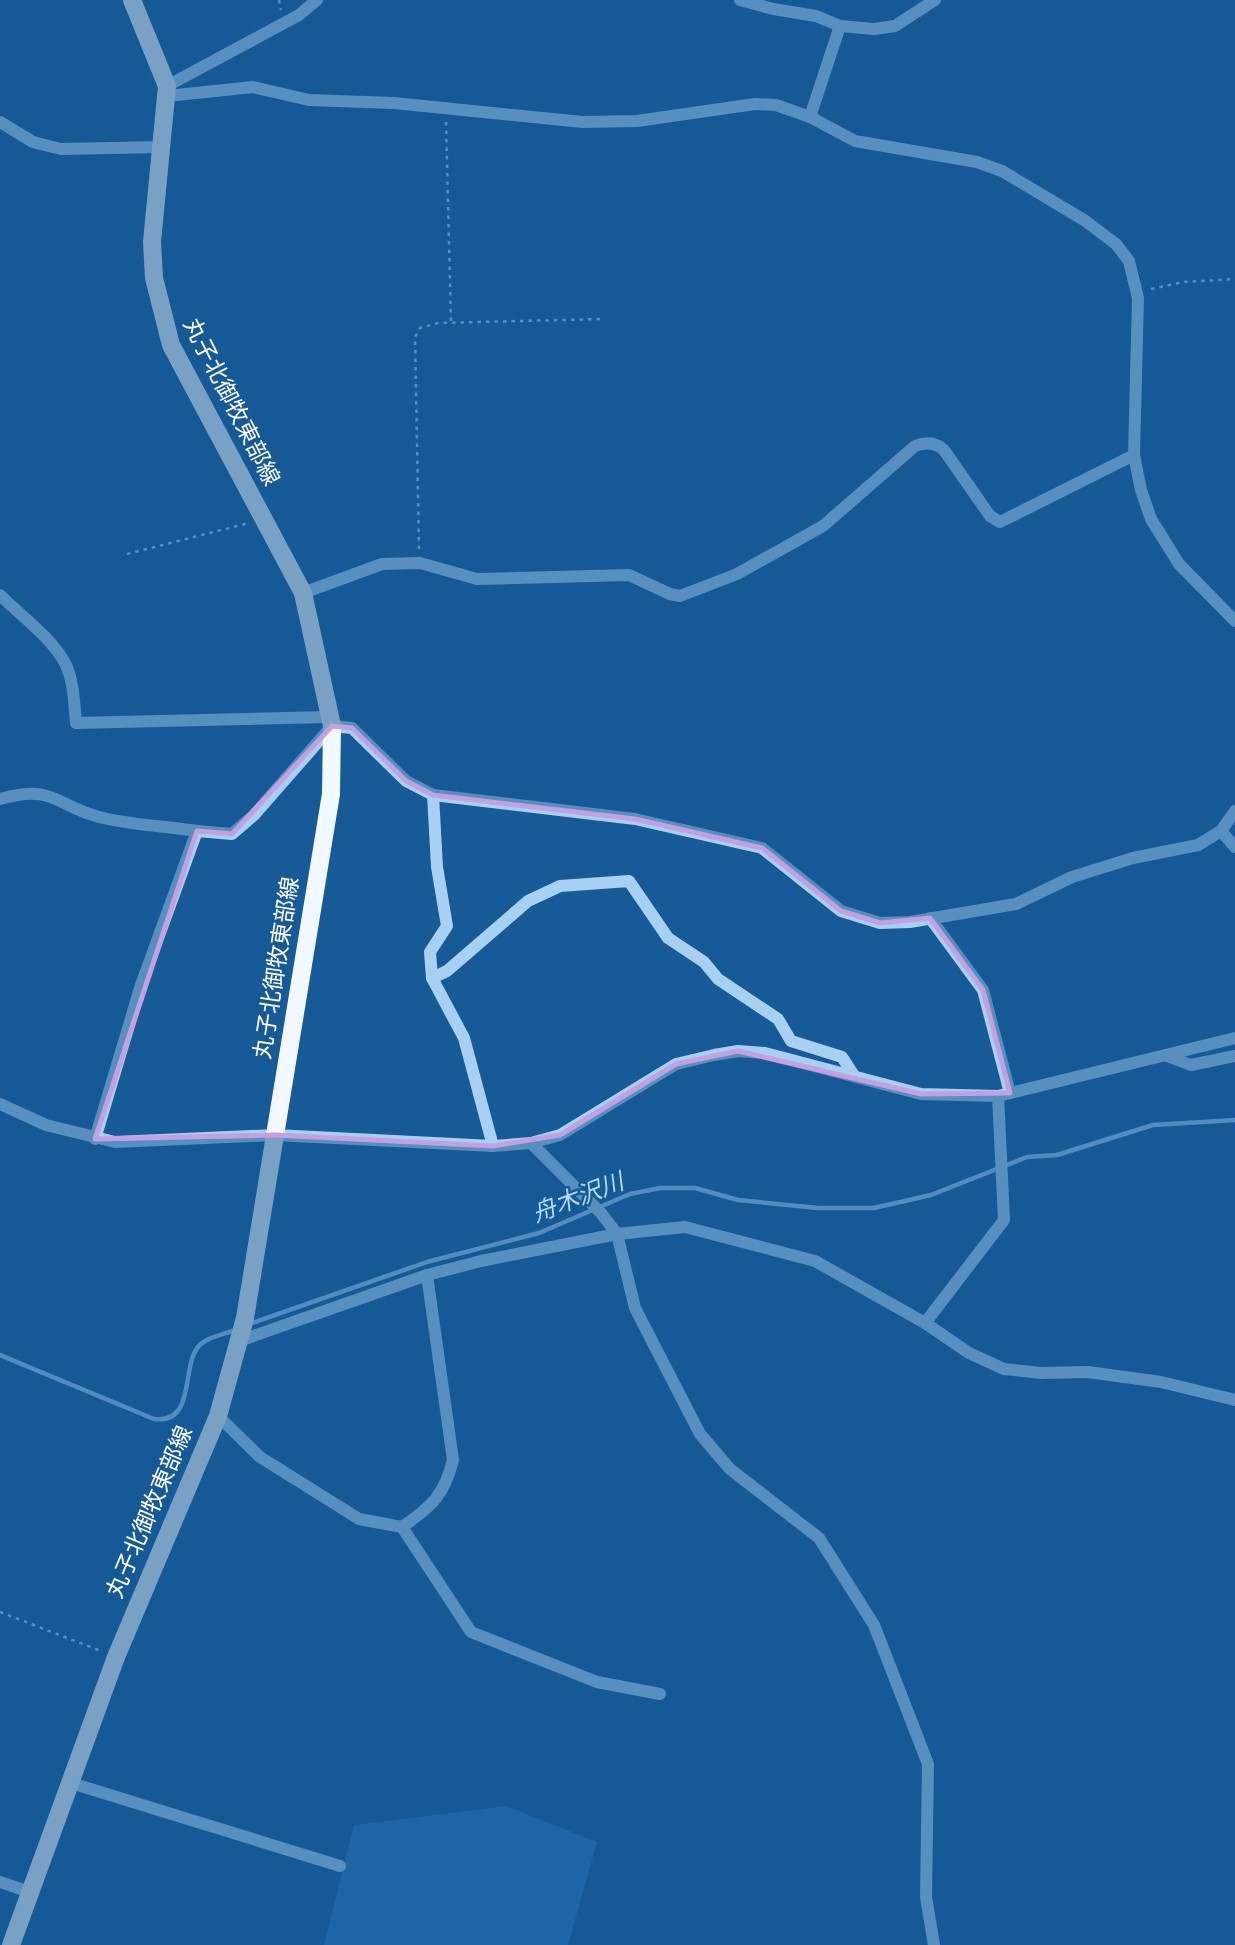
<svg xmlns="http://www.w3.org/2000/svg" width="1235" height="1945" viewBox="0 0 1235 1945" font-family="'Sofia Sans Condensed','Noto Sans JP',sans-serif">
<rect width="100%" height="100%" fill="#165a97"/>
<!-- green -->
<polygon fill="#2974b5" points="506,1806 597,1842 568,1945 324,1945 354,1825"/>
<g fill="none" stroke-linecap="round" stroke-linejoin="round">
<!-- stream -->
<g stroke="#9accf4" stroke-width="4.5">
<polyline points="249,1324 427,1262 539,1233 630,1194 660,1188 695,1188 738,1200 818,1208 874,1208 931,1195 1027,1157 1057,1155 1153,1125 1235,1120"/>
<path d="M0,1355L154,1419C196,1424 181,1368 198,1347C206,1337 225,1334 238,1329"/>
</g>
<!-- path -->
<g stroke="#a7d0f2" stroke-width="2.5" stroke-dasharray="3.5 5" stroke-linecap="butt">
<polyline points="279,0 281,10"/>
<polyline points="446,122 451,322"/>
<polyline points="1151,289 1183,282 1235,279"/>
<polyline points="419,549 415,337 420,328 438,323 602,319"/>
<polyline points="127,554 249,523"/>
<polyline points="0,1612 101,1651"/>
</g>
<!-- minor -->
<g stroke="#a7d0f2" stroke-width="12">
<polyline points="740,0 773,9 816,16 840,26 874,29 895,26 935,0"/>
<polyline points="167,86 299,15 317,0"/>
<polyline points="167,96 253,87 309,100 394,103 583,122 637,121 755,104 776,105 810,117 855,141 977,162 1002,171 1084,220 1116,244 1129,261 1138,298 1134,455 1141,490 1151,519 1179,564 1235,621"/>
<polyline points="810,117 840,26"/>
<polyline points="0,122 33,142 61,149 162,147"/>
<path d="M303,593L382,564L420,563L477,579L629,575L670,594L680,596L737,574L823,526L915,446C925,442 935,442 944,450L990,516L1000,522L1134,455"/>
<path d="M0,595C21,616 51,637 65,663C74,681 74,703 76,723L330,717"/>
<polyline points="433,795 437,867 447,926 430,952 432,978 464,1038 493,1146"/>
<path d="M0,799C55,784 54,805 99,817C130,825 165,826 197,831"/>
<polyline points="1221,831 1235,847"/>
<polyline points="930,918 983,990 1010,1093"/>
<polyline points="432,978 447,971 528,901 560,886 629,881 668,938 704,962 718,979 778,1019 791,1041 842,1057 853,1074"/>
<polyline points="1167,1056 1191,1065 1235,1056"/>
<polyline points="0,1104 46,1125 115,1142 275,1135 493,1146 531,1143 560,1135 676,1064 714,1055 738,1051 765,1053 921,1094 998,1096 1235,1038"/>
<polyline points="95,1139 141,985 197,831 232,834 254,815 332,726 352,728 406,781 433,795 635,819 762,848 841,911 880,923 910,922 1016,904 1072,877 1133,858 1198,845 1221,831 1235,811"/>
<polyline points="531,1143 601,1213 617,1234 635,1308 700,1434 730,1469 819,1538 874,1625 928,1764 926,1897 934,1945"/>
<polyline points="925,1323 1004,1220 998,1096"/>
<polyline points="239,1341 427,1275 481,1261 617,1234 685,1227 815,1261 925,1323 969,1353 1004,1369 1041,1373 1088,1372 1161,1382 1235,1400"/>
<polyline points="218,1416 260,1457 359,1519 402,1527 471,1632 597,1682 660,1694"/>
<path d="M402,1527C431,1507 444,1496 453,1460L427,1275"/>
<polyline points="71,1783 340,1866"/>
<polyline points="0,1882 30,1892"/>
</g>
<!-- major -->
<polyline stroke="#f2f8ff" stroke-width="18" points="11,1945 116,1657 218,1416 245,1318 331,794 332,726 303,593 171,345 154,278 152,242 167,86 132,0"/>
</g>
<!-- marked area -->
<path d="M0 0H1235V1945H0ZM332,726L352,728L406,781L433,795L635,819L762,848L841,911L880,923L930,918L983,990L1010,1093L921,1094L738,1051L676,1064L560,1135L493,1146L275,1135L95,1139L197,831L232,834Z" fill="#165a97" fill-opacity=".55" fill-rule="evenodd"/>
<path fill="none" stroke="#c4a0e2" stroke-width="5" stroke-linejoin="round" d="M332,726L352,728L406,781L433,795L635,819L762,848L841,911L880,923L930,918L983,990L1010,1093L921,1094L738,1051L676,1064L560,1135L493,1146L275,1135L95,1139L197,831L232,834Z"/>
<g text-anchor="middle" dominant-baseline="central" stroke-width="5" stroke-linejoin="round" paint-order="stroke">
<!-- street labels -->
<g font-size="23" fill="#fff" stroke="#165a97">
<text transform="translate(231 402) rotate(63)">丸子北御牧東部線</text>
<text transform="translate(277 968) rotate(-81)">丸子北御牧東部線</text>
<text transform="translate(150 1512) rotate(-67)">丸子北御牧東部線</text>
</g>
<!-- water labels -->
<g font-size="24" font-style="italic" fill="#b4d9f8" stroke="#165a97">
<text transform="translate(578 1198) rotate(-21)">舟木沢川</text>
</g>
</g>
</svg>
